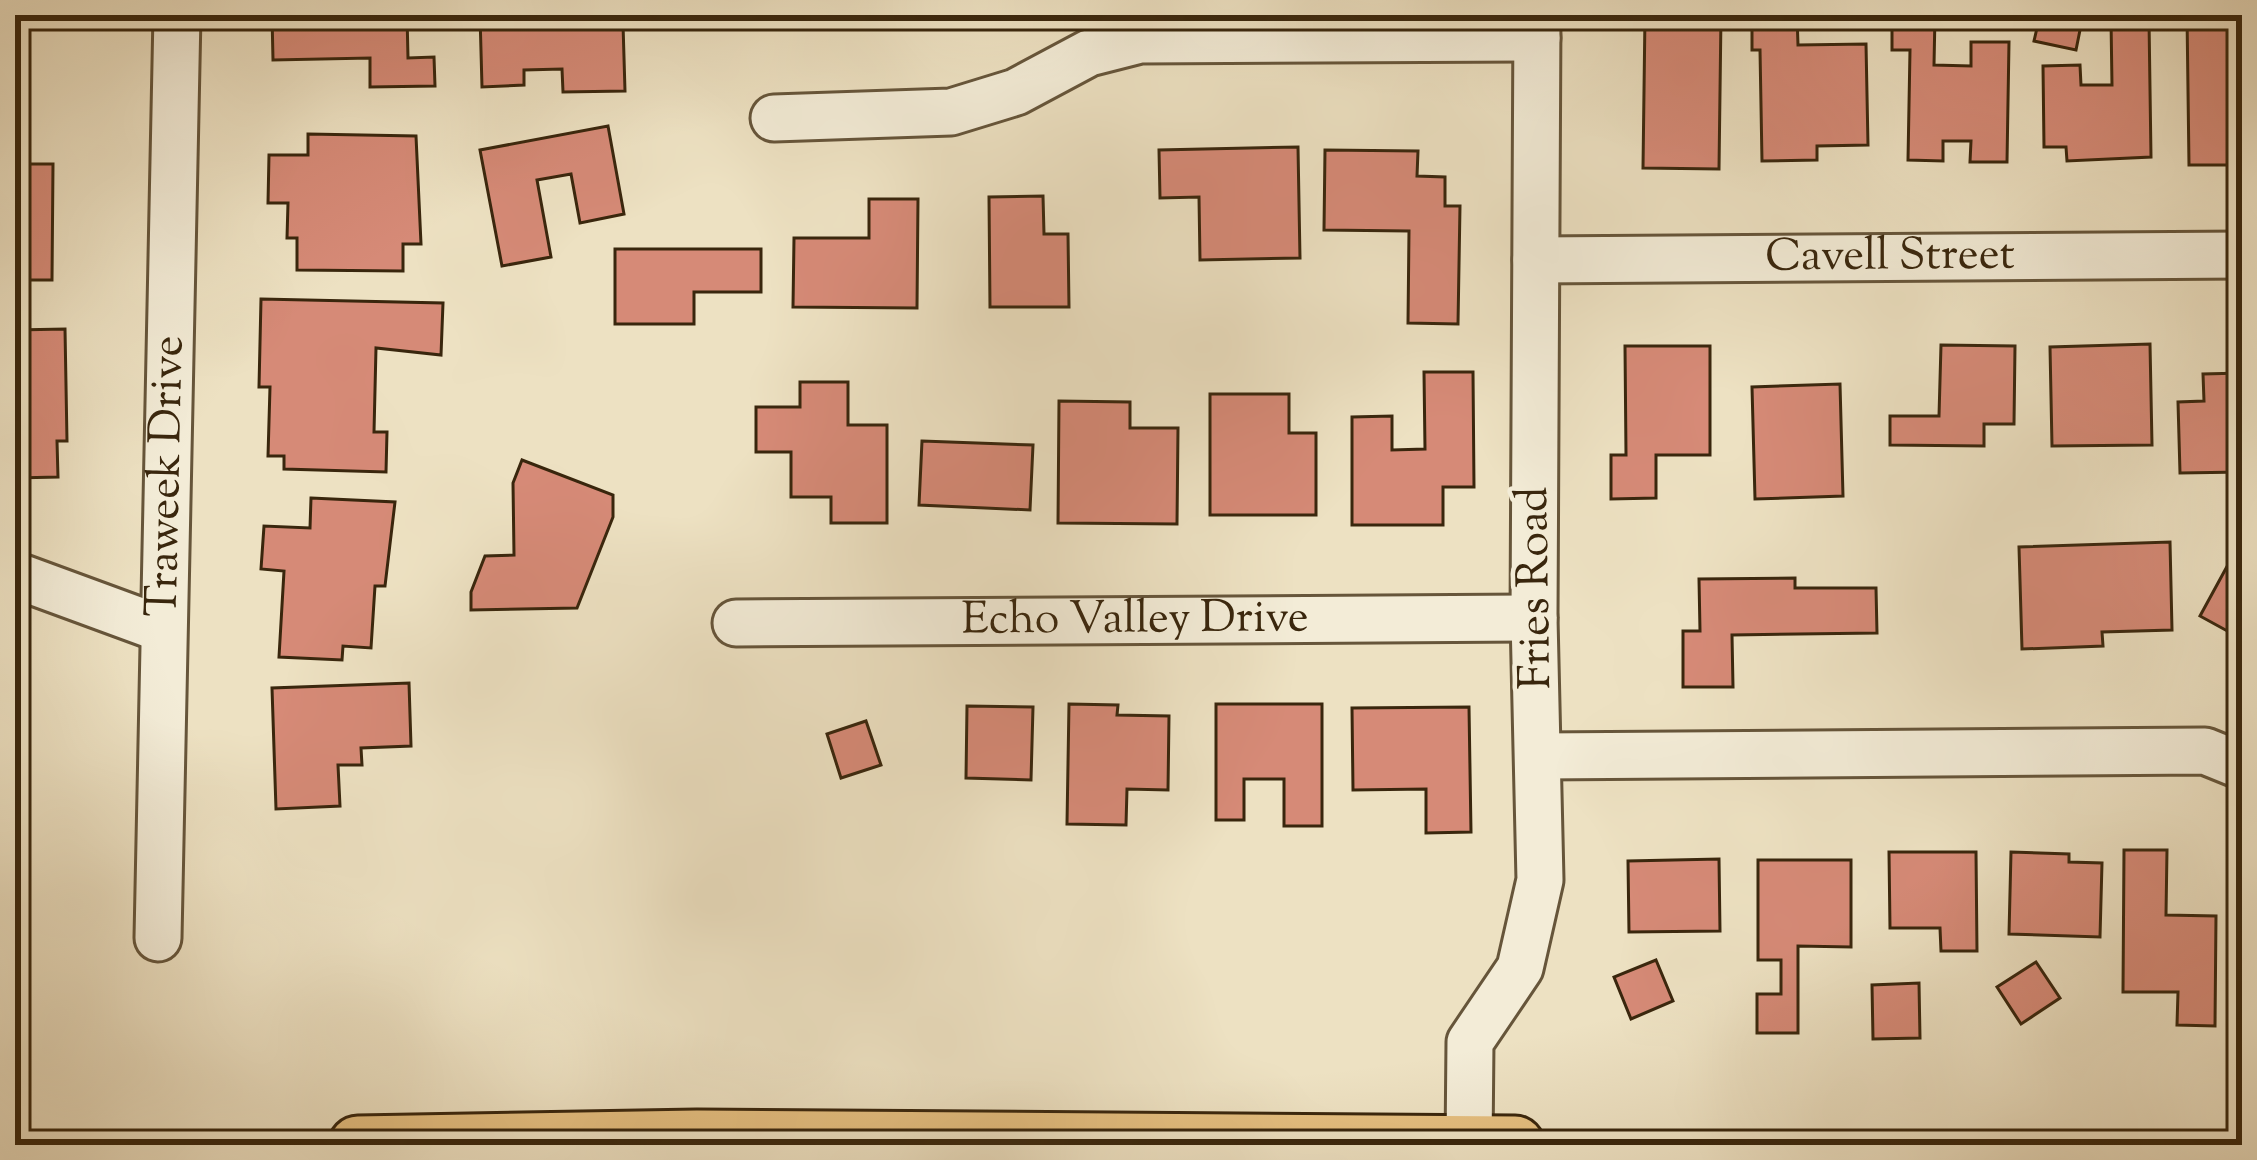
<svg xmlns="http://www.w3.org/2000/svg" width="2257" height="1160" viewBox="0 0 2257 1160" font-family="'Sorts Mill Goudy',serif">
<rect width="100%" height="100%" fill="#ede1c2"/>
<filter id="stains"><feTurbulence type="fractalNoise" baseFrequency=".00167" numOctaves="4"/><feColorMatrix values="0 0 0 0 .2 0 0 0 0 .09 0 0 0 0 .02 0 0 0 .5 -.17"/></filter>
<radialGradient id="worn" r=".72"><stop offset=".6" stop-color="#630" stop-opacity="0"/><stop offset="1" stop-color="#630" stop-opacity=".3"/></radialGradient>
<!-- building -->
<g fill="#d68a77" stroke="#39260d" stroke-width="3">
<polygon points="272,15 407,15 408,58 434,57 435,86 370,87 370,58 273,60"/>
<polygon points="480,15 566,15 566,26 623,24 625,91 563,92 562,69 524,70 524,85 482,87"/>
<polygon points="1645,15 1721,15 1719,169 1643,168"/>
<polygon points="1752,15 1797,15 1798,45 1866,44 1868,145 1817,146 1817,160 1762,161 1760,50 1752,50"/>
<polygon points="1892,15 1935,15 1934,65 1971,66 1971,42 2009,42 2007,162 1970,162 1971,141 1943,141 1943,161 1908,160 1910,50 1892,50"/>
<polygon points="2040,15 2083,15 2076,50 2034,41"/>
<polygon points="2187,15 2242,15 2239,165 2189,165"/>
<polygon points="2111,20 2149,20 2151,157 2067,161 2066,147 2044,147 2043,66 2080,65 2081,85 2112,85"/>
<polygon points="608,126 624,214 580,223 571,174 537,180 551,257 502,266 480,150"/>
<polygon points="308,134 416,136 421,244 403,244 403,271 297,270 297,238 287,238 288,203 268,203 269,155 308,155"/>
<polygon points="1298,147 1300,258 1200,260 1199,197 1160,198 1159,150"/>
<polygon points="1325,150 1418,151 1417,176 1445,177 1445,206 1460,206 1458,324 1408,323 1409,231 1324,230"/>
<polygon points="15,164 53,164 52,280 15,280"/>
<polygon points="1043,196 1044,234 1068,234 1069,307 990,307 989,197"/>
<polygon points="869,199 918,199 917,308 793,307 794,238 869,238"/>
<polygon points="615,249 761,249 761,292 694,292 694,324 615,324"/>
<polygon points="261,299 443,303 441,355 376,348 374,432 387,432 386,472 284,469 284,456 268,456 270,387 259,387"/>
<polygon points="65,329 67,441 57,441 58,477 15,478 15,330"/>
<polygon points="2150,344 2152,445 2052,446 2050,347"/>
<polygon points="1941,345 2015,346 2014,424 1984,424 1984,446 1890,445 1890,416 1939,416"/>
<polygon points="1625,346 1710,346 1710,455 1656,455 1656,498 1611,499 1611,455 1626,455"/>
<polygon points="1424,372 1473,372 1474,487 1443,487 1443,525 1352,525 1352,417 1392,416 1392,450 1425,449"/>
<polygon points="2242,373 2242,472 2180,473 2178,402 2204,401 2203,374"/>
<polygon points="800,382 848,382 848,425 887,425 887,523 831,523 831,497 791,497 791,452 756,452 756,407 800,407"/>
<polygon points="1840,384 1843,496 1755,499 1752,387"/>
<polygon points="1210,394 1289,394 1289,433 1316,433 1316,515 1210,515"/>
<polygon points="1059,401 1130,402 1130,428 1178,428 1177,524 1058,523"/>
<polygon points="922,441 1033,445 1030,510 919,505"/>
<polygon points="522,460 613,495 613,517 577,608 471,610 471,592 485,556 514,555 513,483"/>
<polygon points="311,498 395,502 385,586 375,586 371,648 343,646 342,660 279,657 284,571 261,569 264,526 310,528"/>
<polygon points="2242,539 2242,639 2200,616"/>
<polygon points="2170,542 2172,630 2102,632 2103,646 2022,649 2019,547"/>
<polygon points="1795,578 1795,588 1876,588 1877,633 1732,635 1733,687 1683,687 1683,631 1700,631 1699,579"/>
<polygon points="409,683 411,746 361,748 362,765 338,765 340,806 276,809 272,688"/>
<polygon points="1069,704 1118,705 1117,715 1169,716 1168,790 1127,789 1126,825 1067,824"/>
<polygon points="1216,704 1322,704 1322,826 1284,826 1284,779 1244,779 1244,820 1216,820"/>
<polygon points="967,706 1033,707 1031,780 966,778"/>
<polygon points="1469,707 1471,832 1426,833 1426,789 1353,790 1352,708"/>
<polygon points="866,721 881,765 841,778 827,734"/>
<polygon points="2124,850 2167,850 2166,915 2216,916 2215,1026 2177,1025 2178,992 2123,992"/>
<polygon points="1889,852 1976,852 1977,951 1941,951 1940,928 1890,928"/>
<polygon points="2011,852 2069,854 2069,862 2102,863 2100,937 2009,934"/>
<polygon points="1719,859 1720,931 1629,932 1628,861"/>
<polygon points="1758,860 1851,860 1851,947 1798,946 1798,1033 1757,1033 1757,994 1781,994 1781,960 1758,960"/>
<polygon points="1656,960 1673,1001 1631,1019 1614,977"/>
<polygon points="2036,962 2060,998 2021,1024 1997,987"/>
<polygon points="1919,983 1920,1038 1873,1039 1872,985"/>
</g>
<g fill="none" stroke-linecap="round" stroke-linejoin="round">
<defs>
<g id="minor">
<polyline points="774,118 951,112 1016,92 1089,53 1140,40 1537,38"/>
<path id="s1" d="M1536,260L2242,255"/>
<polyline points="15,575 162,629"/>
<path id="s2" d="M736,623L1534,618"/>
<polyline points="1541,756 2205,751 2242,766"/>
<path id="s3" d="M158,938L177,15"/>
<polyline points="1469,1145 1470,1042 1520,968 1540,880 1534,618 1537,15"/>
</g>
<polyline id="major" points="358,1145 697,1139 1515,1145"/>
</defs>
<!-- minor casing -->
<use href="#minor" stroke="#66553a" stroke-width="51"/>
<!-- major casing -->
<use href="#major" stroke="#39260d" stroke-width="63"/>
<!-- minor -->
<use href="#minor" stroke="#f3ecd7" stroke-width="45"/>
<!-- major -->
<use href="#major" stroke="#e6c081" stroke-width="57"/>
</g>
<g text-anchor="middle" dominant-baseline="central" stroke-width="9" stroke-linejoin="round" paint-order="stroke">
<!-- street labels -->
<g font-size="45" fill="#39260d" stroke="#f3ecd7">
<text stroke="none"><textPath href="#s1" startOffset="354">Cavell Street</textPath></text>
<text stroke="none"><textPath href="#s3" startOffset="462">Traweek Drive</textPath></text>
<text transform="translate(1537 588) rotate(-91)">Fries Road</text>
<text stroke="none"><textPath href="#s2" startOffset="399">Echo Valley Drive</textPath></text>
</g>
</g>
<!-- margin -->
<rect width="2257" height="1160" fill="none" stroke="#ede1c2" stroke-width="60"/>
<rect x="18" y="18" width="2221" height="1124" fill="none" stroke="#39260d" stroke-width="6"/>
<rect x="30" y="30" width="2197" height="1100" fill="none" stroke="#39260d" stroke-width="3"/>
<rect width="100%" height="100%" filter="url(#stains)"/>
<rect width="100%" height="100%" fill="url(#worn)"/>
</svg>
